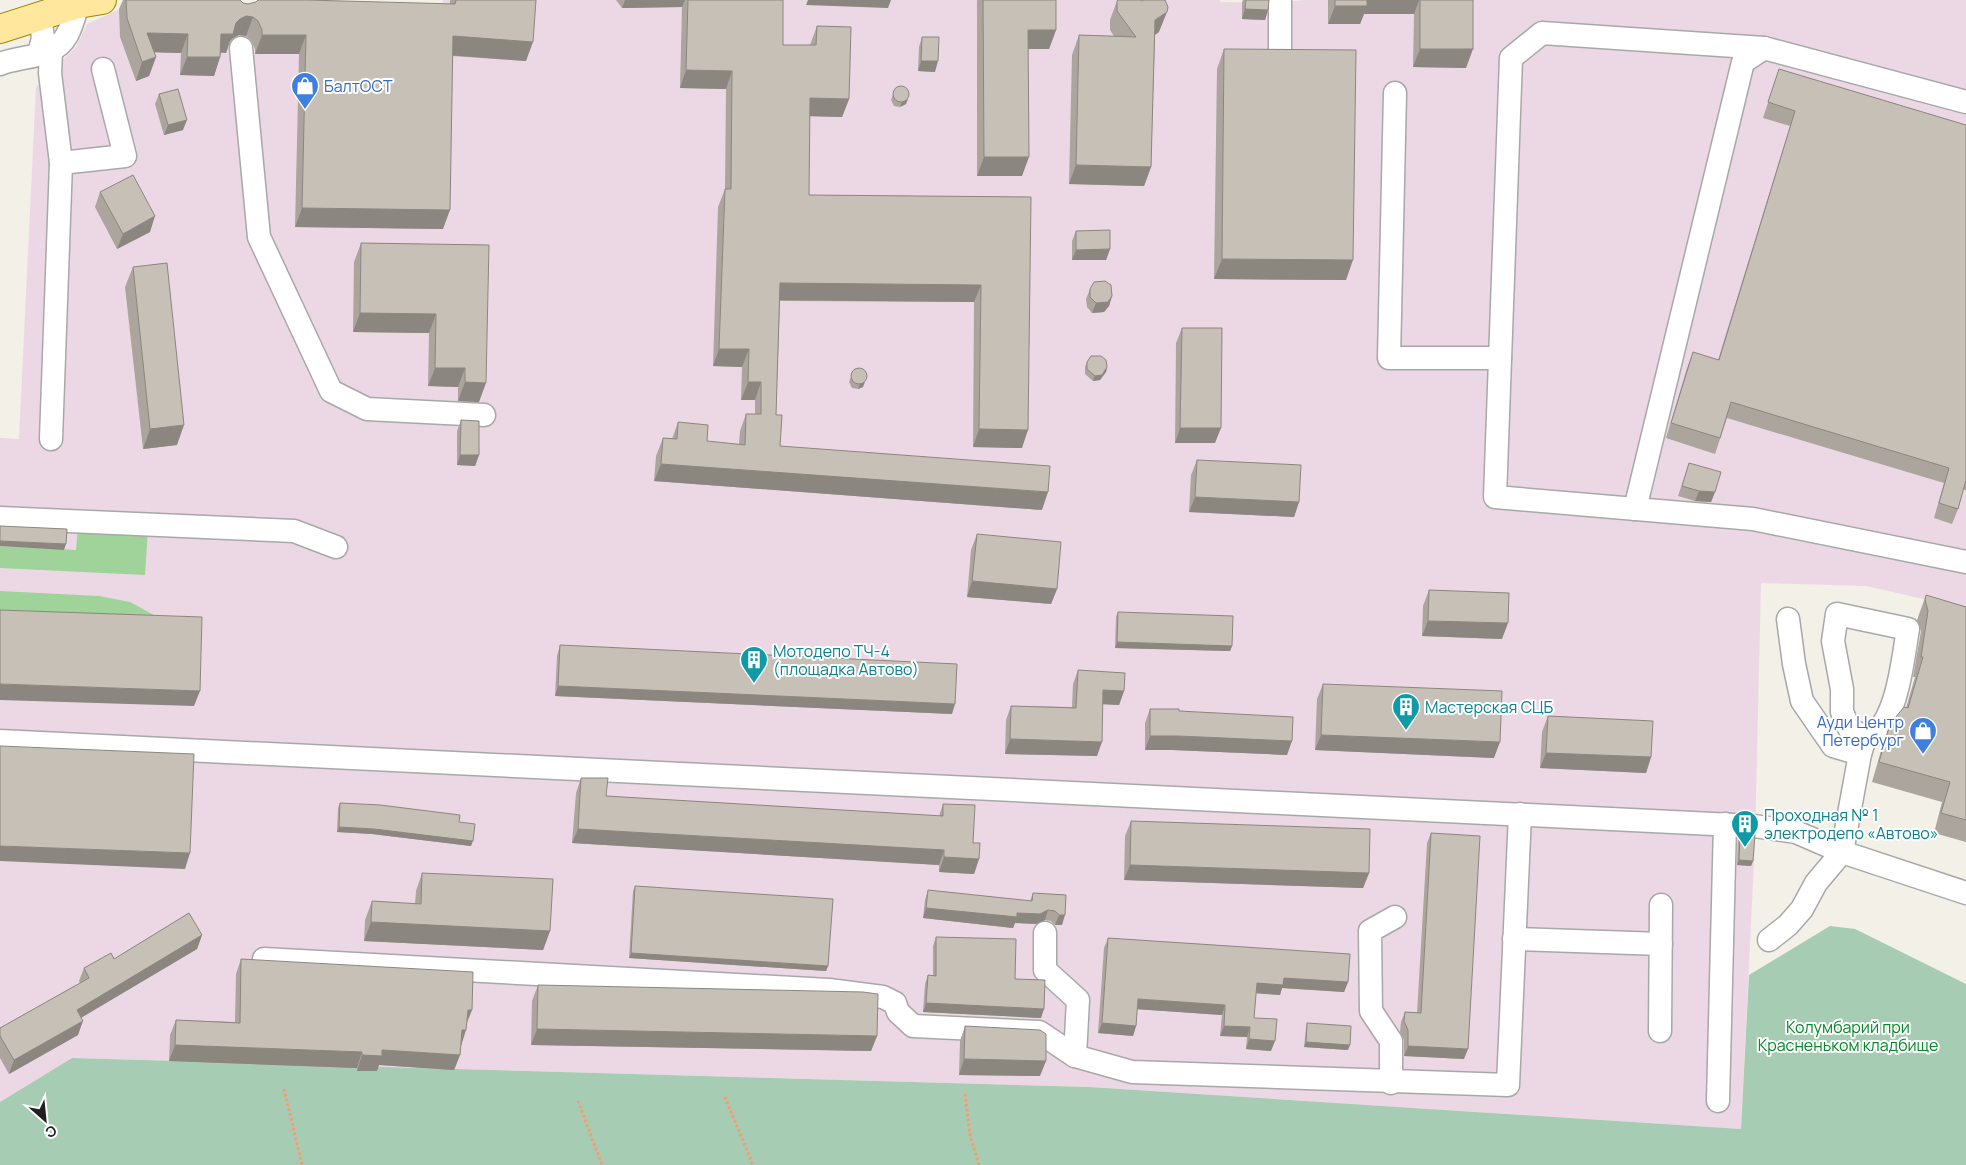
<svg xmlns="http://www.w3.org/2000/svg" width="1966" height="1165" viewBox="0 0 1966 1165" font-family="Manrope,sans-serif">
<rect width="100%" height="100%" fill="#f2f0e7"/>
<!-- industrial -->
<polygon fill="#ebd8e4" points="443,0 1219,0 1221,2 1265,3 1308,0 1966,0 1966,619 1964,608 1866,586 1761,583 1755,841 1741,1129 1089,1087 72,1058 0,1102 0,438 19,439 36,87 76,47 87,24 120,9 440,15"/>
<!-- forest -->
<g fill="#9fd399">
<polygon points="78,527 148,529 145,575 0,568 0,546 76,550"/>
<polygon points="0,591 99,596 130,602 161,619 0,612"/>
</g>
<!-- cemetery -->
<polygon fill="#a6ccb3" points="1830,926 1855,929 1966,984 1966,1165 0,1165 0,1102 72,1058 1089,1087 1741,1129 1749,975"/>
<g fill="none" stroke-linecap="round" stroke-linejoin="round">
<defs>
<g id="minor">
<polyline points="241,48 259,237 331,391 367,409 484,415"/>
<polyline points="1764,48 1542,33 1511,58 1495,497 1753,519 1966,562"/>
<polyline points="51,52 50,73 61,163 51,439"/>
<polyline points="1280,52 1280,0"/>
<polyline points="39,54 43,38 40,16"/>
<path d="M0,64C23,55 54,59 67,35C72,26 75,14 78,4"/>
<polyline points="1395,93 1389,358 1500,358"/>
<polyline points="61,163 125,156 103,69"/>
<polyline points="1635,509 1743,62 1764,48 1966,102"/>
<polyline points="0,518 294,531 336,547"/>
<polyline points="1788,619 1794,664 1802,701 1833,746 1860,754"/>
<polyline points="0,741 1754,826 1796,832 1842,852 1966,893"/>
<polyline points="1045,933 1045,970 1078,1000 1075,1056 1132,1072 1508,1085 1520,814"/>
<polyline points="1514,939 1661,944"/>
<path d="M1769,940L1788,925L1802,909L1816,883L1842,852L1860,754L1865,738C1869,736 1873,735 1876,733C1898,712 1903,658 1908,629L1837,614L1833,641L1842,689V712L1849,728L1865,738"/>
<polyline points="264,959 829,990 883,997 895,1003 898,1012 913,1026 1039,1032 1075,1056"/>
<polyline points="1660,1031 1661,905"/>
<polyline points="1391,1083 1391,1041 1371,1011 1370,931 1395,917"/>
<polyline points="1718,1101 1725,824"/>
</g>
<polyline id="major" points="0,29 78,4 102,0"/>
</defs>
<!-- minor casing -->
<use href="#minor" stroke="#a8a8a8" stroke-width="25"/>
<!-- major casing -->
<use href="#major" stroke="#9d8800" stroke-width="30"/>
<!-- path -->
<g stroke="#ff976a" stroke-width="3" stroke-dasharray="2.5 2.5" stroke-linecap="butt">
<polyline points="284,1089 302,1165"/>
<polyline points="965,1094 970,1135 979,1165"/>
<polyline points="725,1097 753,1165"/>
<polyline points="578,1101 602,1165"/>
</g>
<!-- minor -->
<use href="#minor" stroke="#fff" stroke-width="22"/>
<!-- major -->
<use href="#major" stroke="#ffe89e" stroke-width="28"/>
</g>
<!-- wall -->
<g fill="#aba59d">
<polygon points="123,0 240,0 243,3 248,4 450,4 450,0 536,0 526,61 453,56 443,229 295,227 299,54 255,54 255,49 251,40 246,36 239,35 233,38 230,41 226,53 221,52 220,57 214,76 180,75 181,53 154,52 156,57 149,76 136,81 120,37 119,9"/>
<polygon points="616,0 783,0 783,45 810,45 817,26 849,99 842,117 810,116 809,195 1031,197 1022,448 973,447 974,302 780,301 776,415 780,446 1042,510 654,481 656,456 663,438 672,439 678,422 707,441 739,444 740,431 746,414 755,414 755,400 741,400 742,367 713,366 718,207 725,189 726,89 680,88 682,7 622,8"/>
<polygon points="977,0 1056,0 1056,30 1049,49 1028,49 1022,176 977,176"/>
<polygon points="1243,0 1269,0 1268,10 1265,20 1242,19 1242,2"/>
<polygon points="1328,0 1473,0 1466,68 1413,67 1414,14 1364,14 1360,24 1328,24"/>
<polygon points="1117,1 1159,32 1155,35 1151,167 1144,186 1069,184 1072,55 1079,35 1114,36 1110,30 1110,20"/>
<polygon points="922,37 935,72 918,71 919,47"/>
<polygon points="1224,49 1346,280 1214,279 1217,69"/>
<polygon points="1779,69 1966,125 1966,490 1963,489 1958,509 1952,524 1934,518 1944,483 1727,418 1715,454 1666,438 1687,368 1693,352 1718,360 1790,126 1763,118"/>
<polygon points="895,89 906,104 900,107 894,106 891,100"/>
<polygon points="159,94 183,130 164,135 155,104"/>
<polygon points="100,192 150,232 117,249 95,207"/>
<polygon points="1076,231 1110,249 1106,260 1072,260 1072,241"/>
<polygon points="361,243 489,245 479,402 458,401 458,387 428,386 429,333 353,332 354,262"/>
<polygon points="133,267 177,445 143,449 125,287"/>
<polygon points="1090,289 1112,296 1109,306 1104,312 1092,313 1087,307 1086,299"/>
<polygon points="1182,328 1215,443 1175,443 1176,343"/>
<polygon points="1087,362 1107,367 1106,372 1100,380 1093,381 1085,374 1085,367"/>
<polygon points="853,371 863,387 858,389 852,388 849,382"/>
<polygon points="461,420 479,455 475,466 457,465 457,431"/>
<polygon points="1197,460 1299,502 1294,517 1189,512 1191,475"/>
<polygon points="1689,463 1715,492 1711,502 1695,501 1678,496"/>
<polygon points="977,534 1057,589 1051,604 967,597 971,550"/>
<polygon points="1429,590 1502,639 1422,636 1423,606"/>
<polygon points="1926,595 1966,607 1966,842 1934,833 1942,802 1872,782 1883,744 1890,724 1906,708 1915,677 1913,677 1921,631 1917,620"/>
<polygon points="1118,612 1232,646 1230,651 1115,648 1116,617"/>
<polygon points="560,645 952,714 555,696 557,656"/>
<polygon points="1078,670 1124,691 1119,705 1103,704 1097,756 1005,754 1006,720 1011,706 1072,707 1073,684"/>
<polygon points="1323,684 1494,758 1315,750 1317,699"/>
<polygon points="1150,709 1287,755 1173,750 1145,750 1145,723"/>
<polygon points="1548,716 1651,757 1646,773 1540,768 1542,732"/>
<polygon points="581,778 606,796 939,816 943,804 973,843 979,859 974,874 939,872 939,865 572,843 576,793"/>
<polygon points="340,803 459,822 471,846 372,834 337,832 338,808"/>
<polygon points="1131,821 1369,873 1363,888 1124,880 1125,836"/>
<polygon points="1431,833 1464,1059 1404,1056 1404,1040 1400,1032 1401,1022 1405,1012 1417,1013 1427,843"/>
<polygon points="1740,833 1753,861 1751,866 1737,865 1738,838"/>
<polygon points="422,873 550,931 543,950 364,941 365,920 372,901 415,904 416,891"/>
<polygon points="635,886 828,966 826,971 629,958 633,891"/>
<polygon points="928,890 1030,901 1033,893 1066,895 1062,925 1055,925 1051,921 1045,920 1036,924 1015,923 1013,928 923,918 925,900"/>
<polygon points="202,935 197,949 81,1018 78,1035 9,1074 0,1058 0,1028 80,983 79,981 84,968 114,959"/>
<polygon points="936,937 1015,979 1041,1018 923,1012 925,984 928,975 933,975 933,946"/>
<polygon points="1108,938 1348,982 1344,992 1282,988 1280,995 1256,993 1254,1018 1271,1051 1246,1049 1247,1037 1220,1036 1222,1015 1137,1009 1136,1026 1133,1036 1098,1033 1104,948"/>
<polygon points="241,959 467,1022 461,1046 460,1055 454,1070 379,1065 377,1071 357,1071 357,1068 169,1061 170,1035 176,1020 235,1022 236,974"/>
<polygon points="538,985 877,1036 871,1051 531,1045 532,1001"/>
<polygon points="1307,1023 1348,1050 1304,1047 1306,1028"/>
<polygon points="965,1026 1040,1076 959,1075 960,1041"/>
</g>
<!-- shaded-wall -->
<g fill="#8b867f">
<polygon points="625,0 685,0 682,7 622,8"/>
<polygon points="808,0 891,0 888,8 806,5"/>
<polygon points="1365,0 1419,0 1414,14 1364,14 1360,24 1328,24 1335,6"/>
<polygon points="1245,9 1268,10 1265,20 1242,19"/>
<polygon points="1167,12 1159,32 1148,39 1155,20"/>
<polygon points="246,16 253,17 246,36 239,35 233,38 230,41 226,53 214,52 221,34 236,23 240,19"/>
<polygon points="1028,30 1056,30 1049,49 1021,49"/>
<polygon points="147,33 188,34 181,53 140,52"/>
<polygon points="262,35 306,35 299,54 255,54"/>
<polygon points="453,36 533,42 526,61 446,55"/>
<polygon points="1420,49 1473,49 1466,68 1413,67"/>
<polygon points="156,57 149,76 136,81 142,62"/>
<polygon points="187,57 220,57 214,76 180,75"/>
<polygon points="921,61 938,61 935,72 918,71"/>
<polygon points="686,70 732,71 726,89 680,88"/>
<polygon points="810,98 849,99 842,117 804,116"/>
<polygon points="908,99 906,104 900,107 902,102"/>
<polygon points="187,120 183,130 164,135 168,125"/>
<polygon points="984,157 1029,157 1022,176 977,176"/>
<polygon points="1076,165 1151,167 1144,186 1069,184"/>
<polygon points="302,208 450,210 443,229 295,227"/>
<polygon points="155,216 150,232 117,249 123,234"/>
<polygon points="1110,249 1106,260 1072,260 1076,250"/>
<polygon points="1222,259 1353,260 1346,280 1214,279"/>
<polygon points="780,283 981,285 974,302 774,300"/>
<polygon points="1112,296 1109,306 1104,312 1092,313 1096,303"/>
<polygon points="360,313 436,314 429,333 353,332"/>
<polygon points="719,349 749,349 742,367 713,366"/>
<polygon points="1107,367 1106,372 1100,380 1093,381 1095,376"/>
<polygon points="435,368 465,368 458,387 428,386"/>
<polygon points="465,382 486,383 479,402 458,401"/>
<polygon points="748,382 761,382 755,400 741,400"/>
<polygon points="865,382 863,387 858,389 860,384"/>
<polygon points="184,425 177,445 143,449 150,429"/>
<polygon points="1180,428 1221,428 1215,443 1175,443"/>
<polygon points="979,429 1028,430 1022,448 973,447"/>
<polygon points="460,455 479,455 475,466 457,465"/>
<polygon points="661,464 1048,492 1042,510 654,481"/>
<polygon points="1699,491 1715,492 1711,502 1695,501"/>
<polygon points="1195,497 1299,502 1294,517 1189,512"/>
<polygon points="0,541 66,544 64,550 0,546"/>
<polygon points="972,581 1057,589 1051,604 967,597"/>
<polygon points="1428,621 1508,623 1502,639 1422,636"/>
<polygon points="1117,642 1232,646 1230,651 1115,648"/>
<polygon points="0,684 200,691 194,706 0,700"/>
<polygon points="558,686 955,704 952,714 555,696"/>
<polygon points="1103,690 1124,691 1119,705 1098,704"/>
<polygon points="1321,735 1500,742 1494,758 1315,750"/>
<polygon points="1150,736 1178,736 1292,741 1287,755 1173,750 1145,750"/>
<polygon points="1010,739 1102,742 1097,756 1005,754"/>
<polygon points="1546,753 1651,757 1646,773 1540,768"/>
<polygon points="339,827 374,829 473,841 471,846 372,834 337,832"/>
<polygon points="578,829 944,850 939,865 572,843"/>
<polygon points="0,846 190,853 185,869 0,861"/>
<polygon points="944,857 979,859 974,874 939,872"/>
<polygon points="1739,860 1753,861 1751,866 1737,865"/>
<polygon points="1130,865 1369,873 1363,888 1124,880"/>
<polygon points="926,908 1017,913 1048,910 1045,920 1036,924 1015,923 1013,928 923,918"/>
<polygon points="1059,915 1065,915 1062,925 1055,925"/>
<polygon points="371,922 550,931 543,950 364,941"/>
<polygon points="202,935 197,949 72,1023 77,1010"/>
<polygon points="631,953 828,966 826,971 629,958"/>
<polygon points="1284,978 1348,982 1344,992 1282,988 1280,995 1253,993 1257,983"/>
<polygon points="1138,999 1225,1005 1222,1015 1134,1009"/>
<polygon points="926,1003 1044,1009 1041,1018 923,1012"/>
<polygon points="468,1010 472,1010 466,1025"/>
<polygon points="83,1021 78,1035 9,1074 14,1060"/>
<polygon points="1102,1023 1136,1026 1133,1036 1098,1033"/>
<polygon points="1224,1026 1250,1027 1247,1037 1220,1036"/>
<polygon points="537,1029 877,1036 871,1051 531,1045"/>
<polygon points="462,1030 466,1030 461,1046"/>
<polygon points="1249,1039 1275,1041 1271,1051 1246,1049"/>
<polygon points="1306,1042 1350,1045 1348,1050 1304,1047"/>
<polygon points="175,1045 362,1052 357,1068 169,1061"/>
<polygon points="1408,1046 1468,1049 1464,1059 1404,1056"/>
<polygon points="382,1050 460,1055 454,1070 379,1065 377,1071 357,1071 362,1055"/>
<polygon points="964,1059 1046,1061 1040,1076 959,1075"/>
</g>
<!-- building -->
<g fill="#c7c0b6" stroke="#8b867f">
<polygon points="126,0 240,0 243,3 248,4 256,2 258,0 306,0 455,4 456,0 536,0 533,42 453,36 450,210 302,208 306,35 262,35 262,30 258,21 253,17 246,16 240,19 236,23 233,34 221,34 220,57 187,57 188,34 147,33 156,57 142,62 127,18"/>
<polygon points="688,0 783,0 783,45 816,45 817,26 851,27 849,99 810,98 809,195 1031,197 1028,430 979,429 981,285 780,283 776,415 782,415 780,446 1050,466 1048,492 661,464 663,438 677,439 678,422 708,425 707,441 745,445 746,414 761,414 761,382 748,382 749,349 719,349 725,189 731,189 732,71 686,70"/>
<polygon points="983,0 1056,0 1056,30 1028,30 1029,157 984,157"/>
<polygon points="1118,0 1140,0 1142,1 1144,0 1165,0 1168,7 1167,12 1155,20 1151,167 1076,165 1079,35 1136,37 1117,11 1117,1"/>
<polygon points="1246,0 1269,0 1268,10 1245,9"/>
<rect x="1335" y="0" width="32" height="6"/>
<rect x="1420" y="0" width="53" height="49"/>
<polygon points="922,37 939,37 938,61 921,61"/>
<polygon points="1224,49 1356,50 1353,260 1222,259"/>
<polygon points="1779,69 1966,125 1966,480 1958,509 1939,503 1949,468 1731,402 1720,438 1671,423 1693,352 1719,360 1795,111 1768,102"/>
<circle cx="901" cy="94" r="8"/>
<polygon points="178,89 187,120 168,125 159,94"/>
<polygon points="133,175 155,216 123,234 100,192"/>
<polygon points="1110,230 1110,249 1076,250 1076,231"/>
<polygon points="361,243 489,245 486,383 465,382 465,368 435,368 436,314 360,313"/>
<polygon points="167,263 184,425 150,429 133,267"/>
<polygon points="1105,281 1111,285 1112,296 1108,302 1096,303 1090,297 1090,289 1094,282"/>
<polygon points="1182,328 1222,328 1221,428 1180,428"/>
<polygon points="1091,356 1101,356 1106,360 1107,367 1102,375 1095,376 1087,369 1087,362"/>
<circle cx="859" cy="376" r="8"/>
<polygon points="461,420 479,421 479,455 460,455"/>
<polygon points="1197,460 1301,465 1299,502 1195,497"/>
<polygon points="1689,463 1721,472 1715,492 1699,491 1682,486"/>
<polygon points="0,526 67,529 66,544 0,541"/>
<polygon points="977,534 1061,542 1057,589 972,581"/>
<polygon points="1429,590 1509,593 1508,623 1428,621"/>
<polygon points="1926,595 1966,607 1966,820 1941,813 1950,782 1879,762 1890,724 1904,707 1908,708 1923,657 1921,657 1928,611 1925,600"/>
<polygon points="0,610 202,617 200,691 0,684"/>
<polygon points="1118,612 1233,616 1232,646 1117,642"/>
<polygon points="560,645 957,664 955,704 558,686"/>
<polygon points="1078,670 1125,673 1124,691 1103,690 1102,742 1010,739 1011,706 1076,708"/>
<polygon points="1323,684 1502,691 1500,742 1321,735"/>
<polygon points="1150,709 1179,709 1179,711 1293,717 1292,741 1178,736 1150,736"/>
<polygon points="1548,716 1653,721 1651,757 1546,753"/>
<polygon points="0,746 194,754 190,853 0,846"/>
<polygon points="581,778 608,778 606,796 943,816 943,804 975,805 973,843 980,843 979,859 944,857 944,850 578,829"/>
<polygon points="340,803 380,805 460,815 459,822 475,824 473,841 374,829 339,827"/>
<polygon points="1131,821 1370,829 1369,873 1130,865"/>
<polygon points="1431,833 1480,836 1468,1049 1408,1046 1408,1030 1404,1021 1405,1012 1421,1013"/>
<polygon points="1740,833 1755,834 1753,861 1739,860"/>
<polygon points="422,873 553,879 550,931 371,922 372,901 421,904"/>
<polygon points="635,886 833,899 828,966 631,953"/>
<polygon points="928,890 1032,901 1033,893 1066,895 1065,915 1059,915 1055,911 1048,910 1040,914 1017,913 1017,917 926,908"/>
<polygon points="189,913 202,935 77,1010 83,1021 14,1060 0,1036 0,1028 89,978 84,968 111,953 114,959"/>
<polygon points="936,937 1016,939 1015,979 1045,980 1044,1009 926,1003 928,975 936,976"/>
<polygon points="1108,938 1350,954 1348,982 1284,978 1283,985 1257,983 1254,1018 1277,1019 1275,1041 1249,1039 1250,1027 1224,1026 1225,1005 1138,999 1136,1026 1102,1023"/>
<polygon points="241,959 473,972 472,1010 468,1010 466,1030 462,1030 460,1055 382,1050 382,1056 362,1055 362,1052 175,1045 176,1020 240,1023"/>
<polygon points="538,985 863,992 878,994 877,1036 537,1029"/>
<polygon points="1307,1023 1351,1026 1350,1045 1306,1042"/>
<polygon points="965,1026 1040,1030 1046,1034 1046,1061 964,1059"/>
</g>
<!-- icons -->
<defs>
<symbol id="shop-pin" viewBox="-11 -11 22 30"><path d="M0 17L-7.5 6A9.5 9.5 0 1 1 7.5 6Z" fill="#3f7fe0" stroke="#fff"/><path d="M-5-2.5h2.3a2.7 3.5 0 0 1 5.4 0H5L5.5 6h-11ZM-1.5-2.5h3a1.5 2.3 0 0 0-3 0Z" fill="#fff"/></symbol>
<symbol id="building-pin" viewBox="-11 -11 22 30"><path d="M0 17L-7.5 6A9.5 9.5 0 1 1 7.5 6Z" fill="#0f9aa8" stroke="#fff"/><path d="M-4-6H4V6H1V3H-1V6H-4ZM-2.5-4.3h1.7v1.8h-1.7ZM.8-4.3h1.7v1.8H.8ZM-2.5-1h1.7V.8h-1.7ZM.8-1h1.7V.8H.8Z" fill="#fff"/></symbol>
</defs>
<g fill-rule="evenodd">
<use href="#shop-pin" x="289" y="70" width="32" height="43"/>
<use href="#building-pin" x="738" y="644" width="32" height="43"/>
<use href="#building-pin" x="1390" y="691" width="32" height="43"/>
<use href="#shop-pin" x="1907" y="715" width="32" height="43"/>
<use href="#building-pin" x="1729" y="808" width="32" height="43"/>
</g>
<g text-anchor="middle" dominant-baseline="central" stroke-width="4" stroke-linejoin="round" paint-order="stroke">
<!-- shop labels -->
<g font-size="16" fill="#366cbe" stroke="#fff" text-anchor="start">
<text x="324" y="86">БалтОСТ</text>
<text x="1904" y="722" text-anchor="end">Ауди Центр<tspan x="1904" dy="18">Петербург</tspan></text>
</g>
<!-- culture labels -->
<g font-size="16" fill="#0d838f" stroke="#fff" text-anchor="start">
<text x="773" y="651">Мотодепо ТЧ-4<tspan x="773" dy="18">(площадка Автово)</tspan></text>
<text x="1425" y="707">Мастерская СЦБ</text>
<text x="1764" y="815">Проходная № 1<tspan x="1764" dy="18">электродепо «Автово»</tspan></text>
</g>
<!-- park labels -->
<g font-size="16" fill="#048929" stroke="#fff">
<text x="1848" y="1027">Колумбарий при<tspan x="1848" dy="18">Красненьком кладбище</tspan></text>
</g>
</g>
<!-- north arrow -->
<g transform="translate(45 1120) rotate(153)" stroke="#ffffff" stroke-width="4" paint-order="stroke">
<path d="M0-4L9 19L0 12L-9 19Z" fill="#212121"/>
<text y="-8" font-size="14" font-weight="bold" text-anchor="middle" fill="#212121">С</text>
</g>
</svg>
